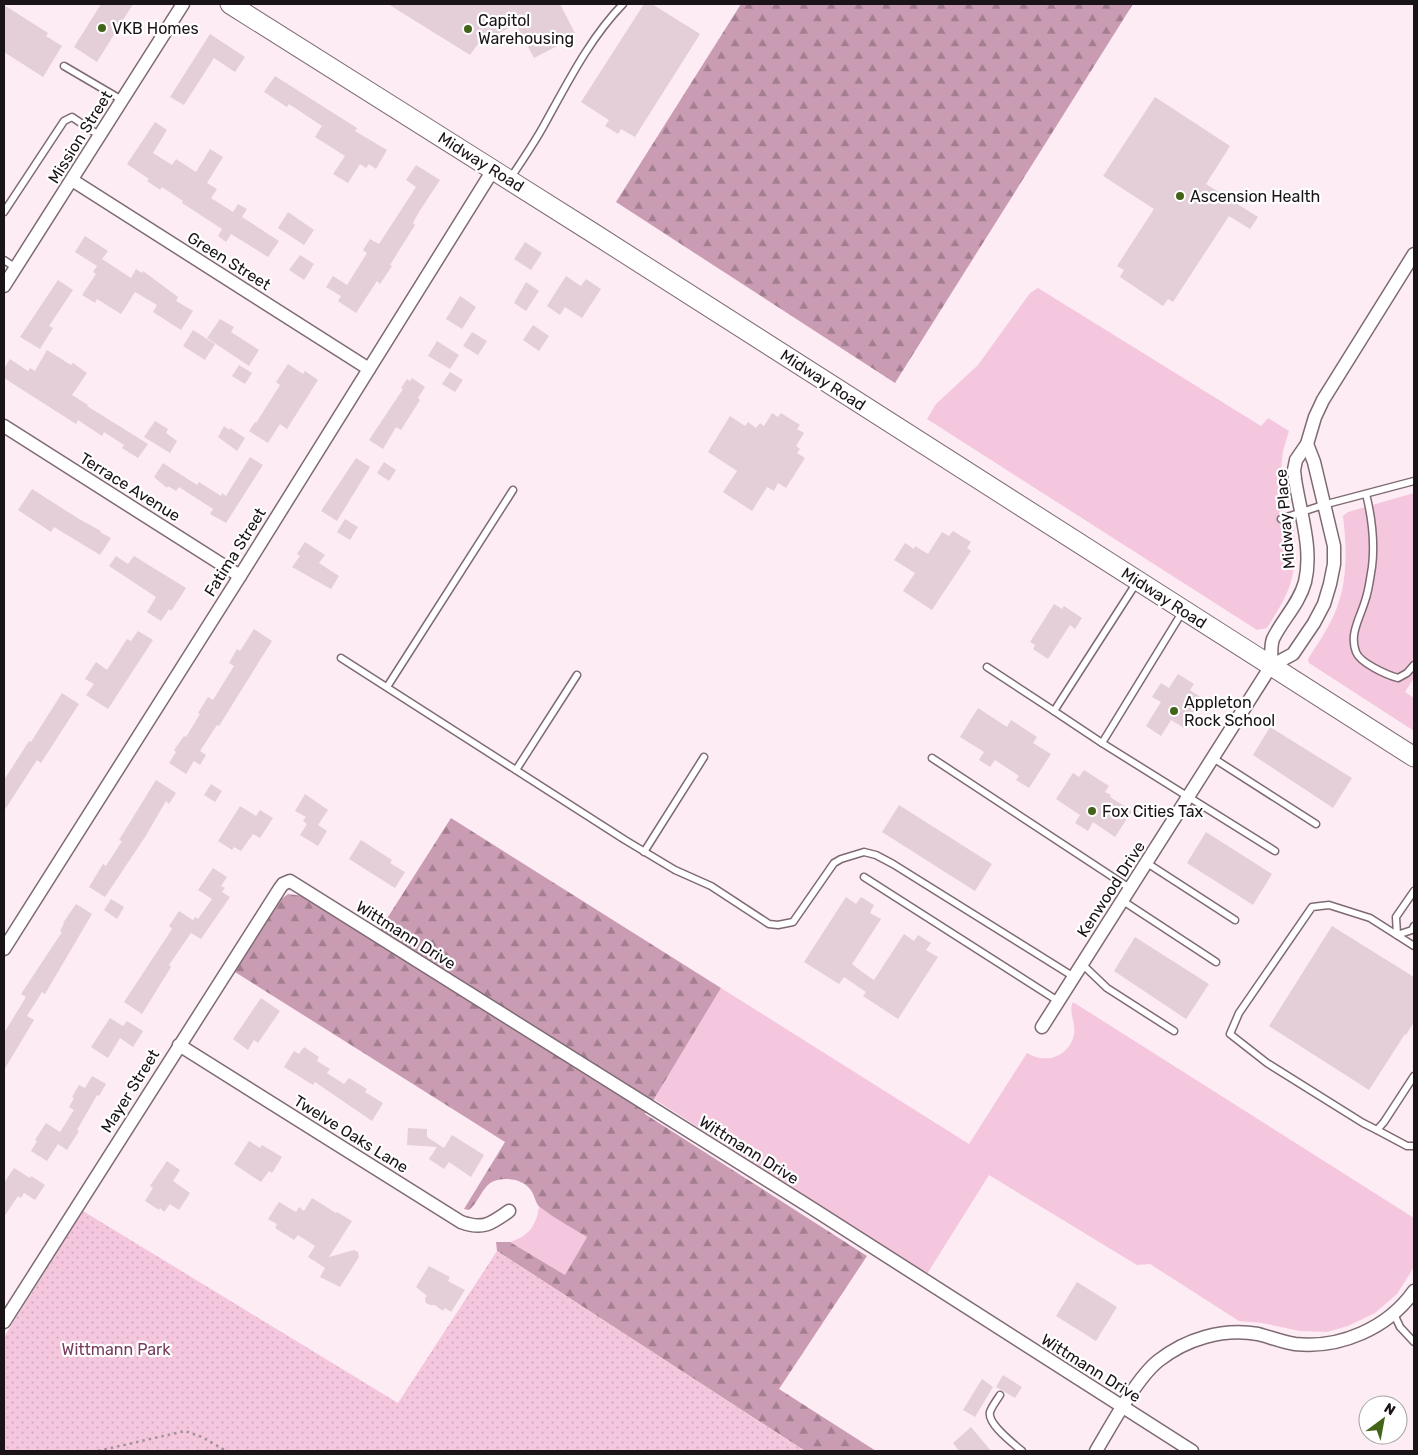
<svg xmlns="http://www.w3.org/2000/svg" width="1418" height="1455" viewBox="0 0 1418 1455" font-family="Rubik,sans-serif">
<defs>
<pattern id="forest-firs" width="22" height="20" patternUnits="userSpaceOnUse" patternTransform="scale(1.25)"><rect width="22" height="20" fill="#ca9cb3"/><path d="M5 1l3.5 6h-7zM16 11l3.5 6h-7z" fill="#a37e91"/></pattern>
<pattern id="park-dots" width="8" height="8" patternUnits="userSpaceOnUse" patternTransform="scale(1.25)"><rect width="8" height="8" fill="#f5c7de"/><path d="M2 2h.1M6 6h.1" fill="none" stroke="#d1aabe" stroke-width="1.8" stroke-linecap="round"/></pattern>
</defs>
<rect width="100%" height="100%" fill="#fdecf4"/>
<!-- grass -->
<g fill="#f5c7de">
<path d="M1038,288L1261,426L1268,418L1289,431L1283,451L1281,469L1286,509L1279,512L1284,528L1288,527L1294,530C1297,577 1292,589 1267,628L1257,630L927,419L936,404L978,365L1030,293Z"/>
<path d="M1414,493V678L1405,692L1414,698V731L1309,663L1308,659C1317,645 1327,630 1334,615C1348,583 1347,550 1343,516L1348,512Z"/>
<path d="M721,988L969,1144L1027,1053C1046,1065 1070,1056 1074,1034C1076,1022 1068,1012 1073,1002L1414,1218V1267L1397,1294L1375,1313L1348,1326L1327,1332L1300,1331L1262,1323L1239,1321L1150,1264L1137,1265L989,1175L927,1274L654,1099Z"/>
<path d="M539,1207L587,1237L565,1275L510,1242C529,1236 536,1226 539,1207Z"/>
</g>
<!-- forest -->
<g fill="url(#forest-firs)">
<polygon points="741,4 1133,4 895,383 616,202"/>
<path d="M451,818L721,988L645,1114L867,1256L779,1389L876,1451H805L497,1251L496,1242H510L565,1275L587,1237C572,1228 556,1219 541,1208C536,1205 535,1197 532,1192C526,1180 507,1176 494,1181C483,1185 479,1202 469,1210L464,1209L505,1142L235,972L280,900L288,894L303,896L379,931Z"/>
</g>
<!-- park -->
<polygon fill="url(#park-dots)" points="83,1211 398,1403 497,1251 805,1451 4,1451 4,1337"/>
<!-- building -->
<g fill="#e4cfd9">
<polygon points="101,4 133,4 97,62 74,47"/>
<polygon points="388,4 560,4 575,33 561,39 563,43 534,58 516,24 478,44 470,55"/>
<polygon points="644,4 652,4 700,34 635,137 621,129 618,134 605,126 609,120 581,102"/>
<polygon points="4,5 48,33 46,36 62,46 43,77 4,52"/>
<polygon points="210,34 245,57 235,72 214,58 184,105 170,97"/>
<polygon points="275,76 357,128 355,131 387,150 376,169 369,164 366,168 360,164 348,183 333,174 345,156 315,137 322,126 289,104 287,107 264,92"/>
<polygon points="1155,97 1230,146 1206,184 1258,217 1250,229 1229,216 1173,302 1168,299 1163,306 1120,277 1124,270 1117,266 1154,209 1103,176"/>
<polygon points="155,122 167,130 153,153 172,165 176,159 196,172 210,149 223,157 207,183 217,189 211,198 233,212 238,204 247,209 242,217 279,241 268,257 231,234 226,242 218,236 222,229 182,203 183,201 162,187 160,190 147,181 149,179 127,164"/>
<polygon points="416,165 440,180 419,212 413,223 415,225 390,265 392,266 380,284 377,281 356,313 338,301 341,296 326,287 333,276 347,285 367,253 363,250 370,239 379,244 416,187 406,180"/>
<polygon points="288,212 314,230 304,245 278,228"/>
<polygon points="85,236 108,251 102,259 131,278 136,269 142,273 143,271 178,297 176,301 193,311 181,330 153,312 157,305 135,292 121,314 97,299 95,303 82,295 96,274 93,272 97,266 75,252"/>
<polygon points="525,242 542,253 531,270 514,259"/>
<polygon points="300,255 314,264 304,280 289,270"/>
<polygon points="566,276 581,286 586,279 601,289 582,318 565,307 560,315 547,306"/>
<polygon points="58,280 73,290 49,326 53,328 40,349 20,337"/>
<polygon points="526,282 539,291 526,311 514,303"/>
<polygon points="460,296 476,307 462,329 446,319"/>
<polygon points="220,319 234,327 231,332 259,350 249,366 207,338"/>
<polygon points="533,325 549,336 539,351 523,340"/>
<polygon points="193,330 215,344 205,360 183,346"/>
<polygon points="472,332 487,341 478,355 463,346"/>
<polygon points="437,341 459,355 450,369 428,356"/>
<polygon points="47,350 71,365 73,363 87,373 72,395 88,405 87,406 148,444 138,458 122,448 124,445 104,432 102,436 78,420 76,424 4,378 4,369 10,359 28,371 30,368 35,371"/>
<polygon points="288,364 303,374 305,371 318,380 287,429 280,424 268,443 249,431 255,422 256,423 280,385 276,382"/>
<polygon points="239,365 252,373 245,384 232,376"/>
<polygon points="450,372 463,380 455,392 442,384"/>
<polygon points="412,378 425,387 418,398 420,400 401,430 396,427 383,449 369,440 403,389 401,388 407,379 410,381"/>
<polygon points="772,413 778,417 781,413 800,425 797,429 804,433 796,446 800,449 797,453 805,458 786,488 778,483 774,491 767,487 752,511 723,492 737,471 708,452 730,416 745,426 748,422 756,428 760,423 764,426"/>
<polygon points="155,421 168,429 166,433 177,441 170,453 144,437"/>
<polygon points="224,426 229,430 230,428 245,438 237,451 218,437"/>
<polygon points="250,457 263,465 226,523 210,514 213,509 179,487 176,491 168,486 167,488 154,477 163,463 197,485 199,482 221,496 222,493 226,496"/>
<polygon points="356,458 370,467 337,521 321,511"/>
<polygon points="384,462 396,470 389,481 377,473"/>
<polygon points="32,489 79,519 101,531 100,532 111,538 100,555 54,527 51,532 18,510"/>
<polygon points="345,519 358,527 350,540 337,532"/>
<polygon points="953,531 971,542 967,548 971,551 932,610 903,591 915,573 894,560 905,543 914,549 915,546 928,554 942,532 949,536"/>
<polygon points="305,542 325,555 319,563 339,576 331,589 292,567 300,556 297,554"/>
<polygon points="116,556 128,564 134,556 186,588 171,611 169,609 161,621 147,612 156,597 109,566"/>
<polygon points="1054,604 1062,609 1064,606 1082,618 1075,629 1070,625 1048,659 1033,649 1035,645 1030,642"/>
<polygon points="254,629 272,641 219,726 217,725 200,751 206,755 200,765 194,761 186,774 169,763 176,752 174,750 184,736 186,737 200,714 198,713 208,697 213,700 234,666 229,663 237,649 240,651"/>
<polygon points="138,631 153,640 108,709 86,695 94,684 85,679 96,662 107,670 127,639 131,641"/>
<polygon points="1178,674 1194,684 1190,690 1202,698 1184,728 1171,720 1161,736 1146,726 1161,702 1152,697 1161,683 1169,688"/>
<polygon points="62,693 79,704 41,763 37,760 4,811 4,780 29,741 31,742"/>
<polygon points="978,708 1007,727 1011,720 1037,737 1033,743 1051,754 1029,788 1016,780 1019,776 995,760 990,767 979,760 984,752 960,737"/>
<polygon points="1270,727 1352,778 1333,808 1253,755"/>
<polygon points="1084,770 1109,786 1105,792 1111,795 1110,797 1132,811 1115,837 1093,822 1088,831 1075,823 1080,815 1056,799 1073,773 1079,777"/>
<polygon points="156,780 176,793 169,804 166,801 145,837 105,897 89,887 103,864 106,866 122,841 119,840"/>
<polygon points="211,784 222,791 215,802 204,795"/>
<polygon points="305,794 328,810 318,825 327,831 318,846 300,835 307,824 303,821 306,817 295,811"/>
<polygon points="899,805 992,864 975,891 882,832"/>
<polygon points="240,806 256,816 260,810 273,818 260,838 253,834 241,851 234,847 232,850 218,841"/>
<polygon points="1206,832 1272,874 1253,905 1187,863"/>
<polygon points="361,840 392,860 390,863 405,872 395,888 349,859"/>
<polygon points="213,868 227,877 221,886 225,888 222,892 230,897 201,939 191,933 169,965 171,967 142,1014 124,1002 172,929 169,926 179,911 193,920 195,917 198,919 212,899 198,890"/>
<polygon points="846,897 856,904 861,897 874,905 870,913 881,919 852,964 865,974 874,980 904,934 914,941 918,935 931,943 926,950 938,957 898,1019 863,996 866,992 844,977 839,984 804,962"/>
<polygon points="111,899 124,907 117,919 104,910"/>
<polygon points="76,904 92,914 45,994 42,992 27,1016 34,1020 4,1070 4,1033 26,997 21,994 62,932 60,931 64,923 63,923"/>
<polygon points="1332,926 1414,977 1414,1022 1406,1035 1405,1034 1369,1090 1269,1026"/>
<polygon points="1135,937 1209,984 1186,1019 1114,971"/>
<polygon points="261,998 280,1011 258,1043 254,1040 248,1050 233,1039"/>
<polygon points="110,1018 123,1026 127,1021 143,1031 133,1047 120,1038 108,1058 91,1047"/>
<polygon points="304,1047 319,1057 317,1061 330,1069 327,1073 344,1084 349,1078 367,1089 365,1092 383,1103 372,1121 315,1082 313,1085 284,1067 294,1051 299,1054"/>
<polygon points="92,1076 106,1084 99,1096 97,1095 77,1130 79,1131 67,1150 58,1144 47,1161 31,1151 37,1141 35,1140 46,1123 60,1132 74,1110 69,1107 74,1098 72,1097 79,1085 85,1088"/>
<polygon points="408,1128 427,1129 427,1137 444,1148 452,1135 484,1155 471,1177 449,1162 444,1169 429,1159 437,1147 407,1145"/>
<polygon points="249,1141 260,1148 262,1145 282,1157 272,1173 269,1171 261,1182 234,1164"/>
<polygon points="167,1161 180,1170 173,1181 190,1193 179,1210 170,1204 164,1212 160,1208 159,1210 145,1201 153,1188 150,1186"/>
<polygon points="14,1168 30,1178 31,1176 45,1185 35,1200 24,1193 21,1198 18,1196 4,1217 4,1183"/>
<polygon points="312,1198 336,1213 337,1212 352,1221 329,1257 354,1250 358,1252 359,1257 340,1287 320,1277 325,1268 308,1257 315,1246 298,1235 294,1240 275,1228 277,1224 268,1219 279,1202 296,1212 299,1207 304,1211"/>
<polygon points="429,1266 450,1277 448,1281 465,1290 451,1312 445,1308 443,1311 435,1305 430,1305 426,1303 425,1298 427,1296 416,1287"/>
<polygon points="1077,1282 1117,1307 1096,1341 1056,1316"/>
<polygon points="1003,1375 1022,1387 1015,1398 996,1387"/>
<polygon points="982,1379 993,1387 975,1417 963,1410"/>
<polygon points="971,1427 991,1451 959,1451 953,1443"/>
</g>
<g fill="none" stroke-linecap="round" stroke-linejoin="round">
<defs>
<g id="service">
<polyline points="64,66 122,100"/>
<path d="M510,179C521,162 533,145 543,127C567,84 589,39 623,4"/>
<polyline points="4,212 64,121 72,117 100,136"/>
<polyline points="4,260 16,268"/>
<path d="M1366,494C1372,518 1375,542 1372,567C1370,578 1369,590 1365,601C1360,618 1349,634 1356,652C1360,663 1387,675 1398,678L1407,673L1414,665"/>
<polyline points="1281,519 1323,505 1414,481"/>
<polyline points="1183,611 1102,743 1275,851"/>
<polyline points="341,658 625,840 675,870 711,886 769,924 778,925 793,922 834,863 841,859 864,852 876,855 893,864 1074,977"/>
<polyline points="987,667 1054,711"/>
<polyline points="387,687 513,490"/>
<polyline points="1102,743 1054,711 1137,582"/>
<polyline points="932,758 1131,889"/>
<polyline points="1213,758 1316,824"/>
<polyline points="516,770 577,675"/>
<polyline points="644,852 704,757"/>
<polyline points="1147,863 1235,920"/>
<polyline points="864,877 1058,1001"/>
<polyline points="1123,901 1216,962"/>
<polyline points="1397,935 1396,917 1414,891"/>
<polyline points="1397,935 1412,930 1414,926"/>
<polyline points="1414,946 1370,918 1329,905 1312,907 1239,1013 1230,1034 1267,1063 1363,1123 1377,1130 1384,1122 1414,1076"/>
<polyline points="1082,964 1107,988 1174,1031"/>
<polyline points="1377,1130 1407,1146 1414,1146"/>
<polyline points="1394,1314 1400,1327 1414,1342"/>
<path d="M1000,1395C997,1400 992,1406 990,1412C987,1424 1014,1444 1022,1451"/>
</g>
<g id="minor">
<polyline points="72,180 369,369"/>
<polyline points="4,286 183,4"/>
<polyline points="4,426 240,576"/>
<path d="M1271,666C1272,658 1270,647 1273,639C1282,620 1299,604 1305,582C1313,548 1300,513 1295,479L1294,470L1296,460L1307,444L1315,417L1323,400L1414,254"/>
<polyline points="4,949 240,576 493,170"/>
<polyline points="1042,1027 1271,666 1293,654 1314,623 1324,604 1330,584 1334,564 1334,546 1314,462 1307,444"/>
<path d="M179,1045L461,1222C483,1230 491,1224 509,1211"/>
<polyline points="4,1322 280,888 283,884 290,881 810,1207 1192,1451"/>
<path d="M1096,1451C1111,1426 1136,1379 1158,1361C1186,1339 1222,1328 1258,1334C1270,1337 1282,1342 1295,1344C1340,1349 1388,1328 1414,1291"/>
</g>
<polyline id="secondary" points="230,4 590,231 1414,757"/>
</defs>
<!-- service casing -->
<use href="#service" stroke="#7e6a74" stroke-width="9"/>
<!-- minor casing -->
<use href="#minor" stroke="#7e6a74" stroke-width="15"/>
<!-- secondary casing -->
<use href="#secondary" stroke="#7e6a74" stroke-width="21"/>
<!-- path -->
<polyline stroke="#a0939a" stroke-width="2.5" stroke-dasharray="2.5 4" stroke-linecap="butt" points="98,1451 185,1431 202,1437 226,1451"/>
<!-- service -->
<use href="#service" stroke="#fff" stroke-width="6"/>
<!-- minor -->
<use href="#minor" stroke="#fff" stroke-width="12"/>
<!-- secondary -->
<use href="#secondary" stroke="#fff" stroke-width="19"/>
</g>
<!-- markers -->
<g fill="#436318" stroke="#fff" stroke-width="2">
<circle cx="102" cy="28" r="5"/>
<circle cx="468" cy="29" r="5"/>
<circle cx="1180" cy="196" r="5"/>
<circle cx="1174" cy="711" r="5"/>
<circle cx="1092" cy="811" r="5"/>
</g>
<g text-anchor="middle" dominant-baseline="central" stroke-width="4.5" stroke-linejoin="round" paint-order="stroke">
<!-- poi labels -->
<g font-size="16" fill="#1a1317" stroke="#fff" text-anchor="start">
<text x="478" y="20">Capitol<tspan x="478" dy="18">Warehousing</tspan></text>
<text x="112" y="28">VKB Homes</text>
<text x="1190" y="196">Ascension Health</text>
<text x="1184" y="702">Appleton<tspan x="1184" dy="18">Rock School</tspan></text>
<text x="1102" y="811">Fox Cities Tax</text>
</g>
<!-- street labels -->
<g font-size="16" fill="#1a1317" stroke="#fff">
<text transform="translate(80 137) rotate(-58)">Mission Street</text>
<text transform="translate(481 162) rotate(32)">Midway Road</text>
<text transform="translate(229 261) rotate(32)">Green Street</text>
<text transform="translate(823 380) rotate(33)">Midway Road</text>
<text transform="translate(130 487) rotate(32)">Terrace Avenue</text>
<text transform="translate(1285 519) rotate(-95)">Midway Place</text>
<text transform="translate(235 552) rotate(-58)">Fatima Street</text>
<text transform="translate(1164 598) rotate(33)">Midway Road</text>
<text transform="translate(1111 889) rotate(-57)">Kenwood Drive</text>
<text transform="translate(406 935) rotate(32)">Wittmann Drive</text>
<text transform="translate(130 1091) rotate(-58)">Mayer Street</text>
<text transform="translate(351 1134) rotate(32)">Twelve Oaks Lane</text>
<text transform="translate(749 1150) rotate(32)">Wittmann Drive</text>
<text transform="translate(1091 1368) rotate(32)">Wittmann Drive</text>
</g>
<!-- park labels -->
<g font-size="16" fill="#773c5d" stroke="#fff">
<text x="116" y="1349">Wittmann Park</text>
</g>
</g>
<!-- border -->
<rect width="1418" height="1455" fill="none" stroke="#1a1317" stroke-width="10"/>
<!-- north arrow -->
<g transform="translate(1383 1420) rotate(32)"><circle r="24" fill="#ffffff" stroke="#a3a1a2"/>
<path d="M0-4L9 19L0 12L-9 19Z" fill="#436318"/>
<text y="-8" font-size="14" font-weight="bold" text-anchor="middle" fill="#1a1317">N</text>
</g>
</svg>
